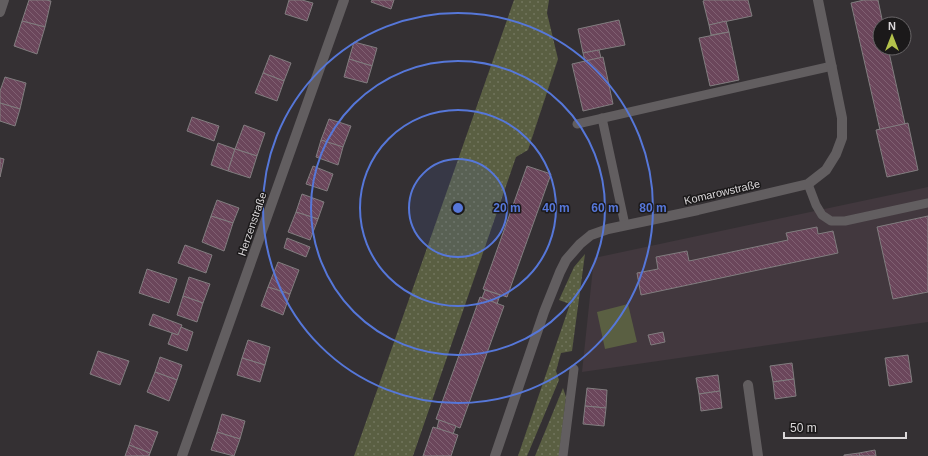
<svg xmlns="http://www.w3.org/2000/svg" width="928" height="456" viewBox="0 0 928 456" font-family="Helvetica,sans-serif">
<defs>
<pattern id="grass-dots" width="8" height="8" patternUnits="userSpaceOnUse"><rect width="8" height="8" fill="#5a5f42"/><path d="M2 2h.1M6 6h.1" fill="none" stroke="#71755d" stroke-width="1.8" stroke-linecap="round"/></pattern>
<pattern id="building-back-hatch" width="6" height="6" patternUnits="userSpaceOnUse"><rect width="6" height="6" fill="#6b465b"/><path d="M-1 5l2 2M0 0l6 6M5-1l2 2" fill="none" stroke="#806072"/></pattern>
</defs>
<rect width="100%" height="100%" fill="#343033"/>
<!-- built -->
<polygon fill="#42383e" points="928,187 928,322 582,372 594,258"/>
<!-- grass -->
<g fill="url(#grass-dots)">
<polygon points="514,0 549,0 547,13 558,59 528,150 516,157 413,456 354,456"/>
<polygon points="585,254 572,351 561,353 556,371 559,380 527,456 518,456 570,304 559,300 574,267"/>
<polygon points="563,388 566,397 559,456 535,456"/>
</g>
<!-- green -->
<polygon fill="#5a5f42" points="628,304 637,342 605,349 597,312"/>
<!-- building -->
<g fill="url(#building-back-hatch)" stroke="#817d7f">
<polygon points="29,0 46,0 51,1 45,27 22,21"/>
<polygon points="289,0 302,0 313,3 307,21 285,14"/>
<polygon points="372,0 394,0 391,9 371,2"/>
<polygon points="705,0 748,0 752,16 709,25 703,1"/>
<polygon points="864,0 878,0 883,24 880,24 880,48 888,48 905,124 880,130 851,3"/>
<polygon points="619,20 625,45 583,53 578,29"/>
<polygon points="22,21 45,27 37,54 14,46"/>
<polygon points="726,21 729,32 711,35 709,25"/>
<polygon points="729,32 739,80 710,86 699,38"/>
<polygon points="354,42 377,48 372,66 349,59"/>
<polygon points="599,50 601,58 585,61 583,53"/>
<polygon points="270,55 291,63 284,81 263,73"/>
<polygon points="603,57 613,104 583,111 572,64"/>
<polygon points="349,59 372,66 367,83 344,77"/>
<polygon points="263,73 284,81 277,101 255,93"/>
<polygon points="5,77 26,83 20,109 0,103 0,91"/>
<polygon points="0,103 20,109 15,126 0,121"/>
<polygon points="192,117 219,126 214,141 187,131"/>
<polygon points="329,119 351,126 343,147 321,140"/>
<polygon points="908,123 918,170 887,177 876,130"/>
<polygon points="244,125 265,133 257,156 235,149"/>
<polygon points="321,140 343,147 338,165 316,157"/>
<polygon points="218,143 235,149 228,171 211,165"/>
<polygon points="235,149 257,156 250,178 228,171"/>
<polygon points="0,158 4,159 0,177"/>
<polygon points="313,166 333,174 327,191 306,184"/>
<polygon points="527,166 551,174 507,297 483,289"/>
<polygon points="302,194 324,202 318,219 296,212"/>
<polygon points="217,200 239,208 233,223 211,216"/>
<polygon points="296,212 318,219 310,240 288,232"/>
<polygon points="211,216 233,223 224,251 202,242"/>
<polygon points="928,216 928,292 893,299 877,227"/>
<polygon points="817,227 818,234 833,231 838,253 641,295 637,273 658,269 656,257 687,251 689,261 788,240 786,233"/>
<polygon points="287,238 310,247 306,257 284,248"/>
<polygon points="185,245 212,255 206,273 178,263"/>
<polygon points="278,262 299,270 290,294 268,287"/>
<polygon points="147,269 177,279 169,303 139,293"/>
<polygon points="189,277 210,284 203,303 183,296"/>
<polygon points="268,287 290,294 283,315 261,306"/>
<polygon points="485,290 500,295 497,304 482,298"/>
<polygon points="183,296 203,303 197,322 177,315"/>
<polygon points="480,297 504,306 460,428 436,419"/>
<polygon points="153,314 182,325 178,335 149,325"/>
<polygon points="181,327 193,332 187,351 168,344 172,333 178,335"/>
<polygon points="663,332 665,342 651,345 648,335"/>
<polygon points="248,340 270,347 265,365 242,358"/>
<polygon points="98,351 129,361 120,385 90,374"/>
<polygon points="908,355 912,382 889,386 885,358"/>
<polygon points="160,357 182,365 177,380 155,372"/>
<polygon points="242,358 265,365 260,382 237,375"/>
<polygon points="792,363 794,379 773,382 770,366"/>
<polygon points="155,372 177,380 169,401 147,392"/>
<polygon points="718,375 720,391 699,394 696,378"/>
<polygon points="794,379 796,396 775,399 773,382"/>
<polygon points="587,388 607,390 606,408 585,406"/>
<polygon points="720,391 722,408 701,411 699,394"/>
<polygon points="585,406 606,408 604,426 583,424"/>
<polygon points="222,414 245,421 240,439 217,432"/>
<polygon points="439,420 456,426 453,434 437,428"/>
<polygon points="135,425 158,432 150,453 129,445"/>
<polygon points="433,427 458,435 451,456 423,456"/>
<polygon points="217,432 240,439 234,456 211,450"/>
<polygon points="129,445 150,453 149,456 125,456"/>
<polygon points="875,450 876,456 860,456 859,453"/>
<polygon points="859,453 860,456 844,456 844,455"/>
</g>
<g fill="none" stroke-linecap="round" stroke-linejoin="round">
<!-- lane -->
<g stroke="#625e60" stroke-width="9">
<polyline points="602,118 625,225"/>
<polyline points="577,124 832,66"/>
<polyline points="808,184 816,205 822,215 831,221 845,221 928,203"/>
<polyline points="563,456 574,369"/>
</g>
<!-- street -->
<g stroke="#625e60" stroke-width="10">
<polyline points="0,12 4,0"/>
<polyline points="748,385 758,456"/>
<polyline points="182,456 344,0"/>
<polyline points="495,456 544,312 560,272 566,260 580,244 591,235 608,229 698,210 808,184 826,170 836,154 842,138 842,118 818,0"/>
</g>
</g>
<!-- distance rings -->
<circle cx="458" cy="208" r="49" fill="#5677d9" fill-opacity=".12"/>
<g fill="none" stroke="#5677d9" stroke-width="2">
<circle cx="458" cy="208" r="49"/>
<circle cx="458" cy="208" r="98"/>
<circle cx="458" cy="208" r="147"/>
<circle cx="458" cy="208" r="195"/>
</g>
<g text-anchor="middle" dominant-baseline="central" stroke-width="3" stroke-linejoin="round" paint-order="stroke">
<!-- street labels -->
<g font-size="11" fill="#dbd8da" stroke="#1b191a">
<text transform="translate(722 192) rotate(-13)">Komarowstraße</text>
<text transform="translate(252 224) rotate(-71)">Herzenstraße</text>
</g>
</g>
<circle cx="458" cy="208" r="6" fill="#5677d9" stroke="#1b191a" stroke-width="2"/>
<g font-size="12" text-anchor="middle" font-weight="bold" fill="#5677d9" stroke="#1b191a" stroke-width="3" stroke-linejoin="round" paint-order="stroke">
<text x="507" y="212">20 m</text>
<text x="556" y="212">40 m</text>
<text x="605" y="212">60 m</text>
<text x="653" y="212">80 m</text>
</g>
<!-- north arrow -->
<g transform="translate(892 36)"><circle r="19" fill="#1b191a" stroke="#686567"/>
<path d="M0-3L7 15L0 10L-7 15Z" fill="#b3c24b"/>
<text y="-6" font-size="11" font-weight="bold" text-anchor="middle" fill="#dbd8da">N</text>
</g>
<!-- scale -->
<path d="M784 432v6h122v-6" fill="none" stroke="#dbd8da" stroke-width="2"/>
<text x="790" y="432" font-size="12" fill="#dbd8da" stroke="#1b191a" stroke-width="3" paint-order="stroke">50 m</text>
</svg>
